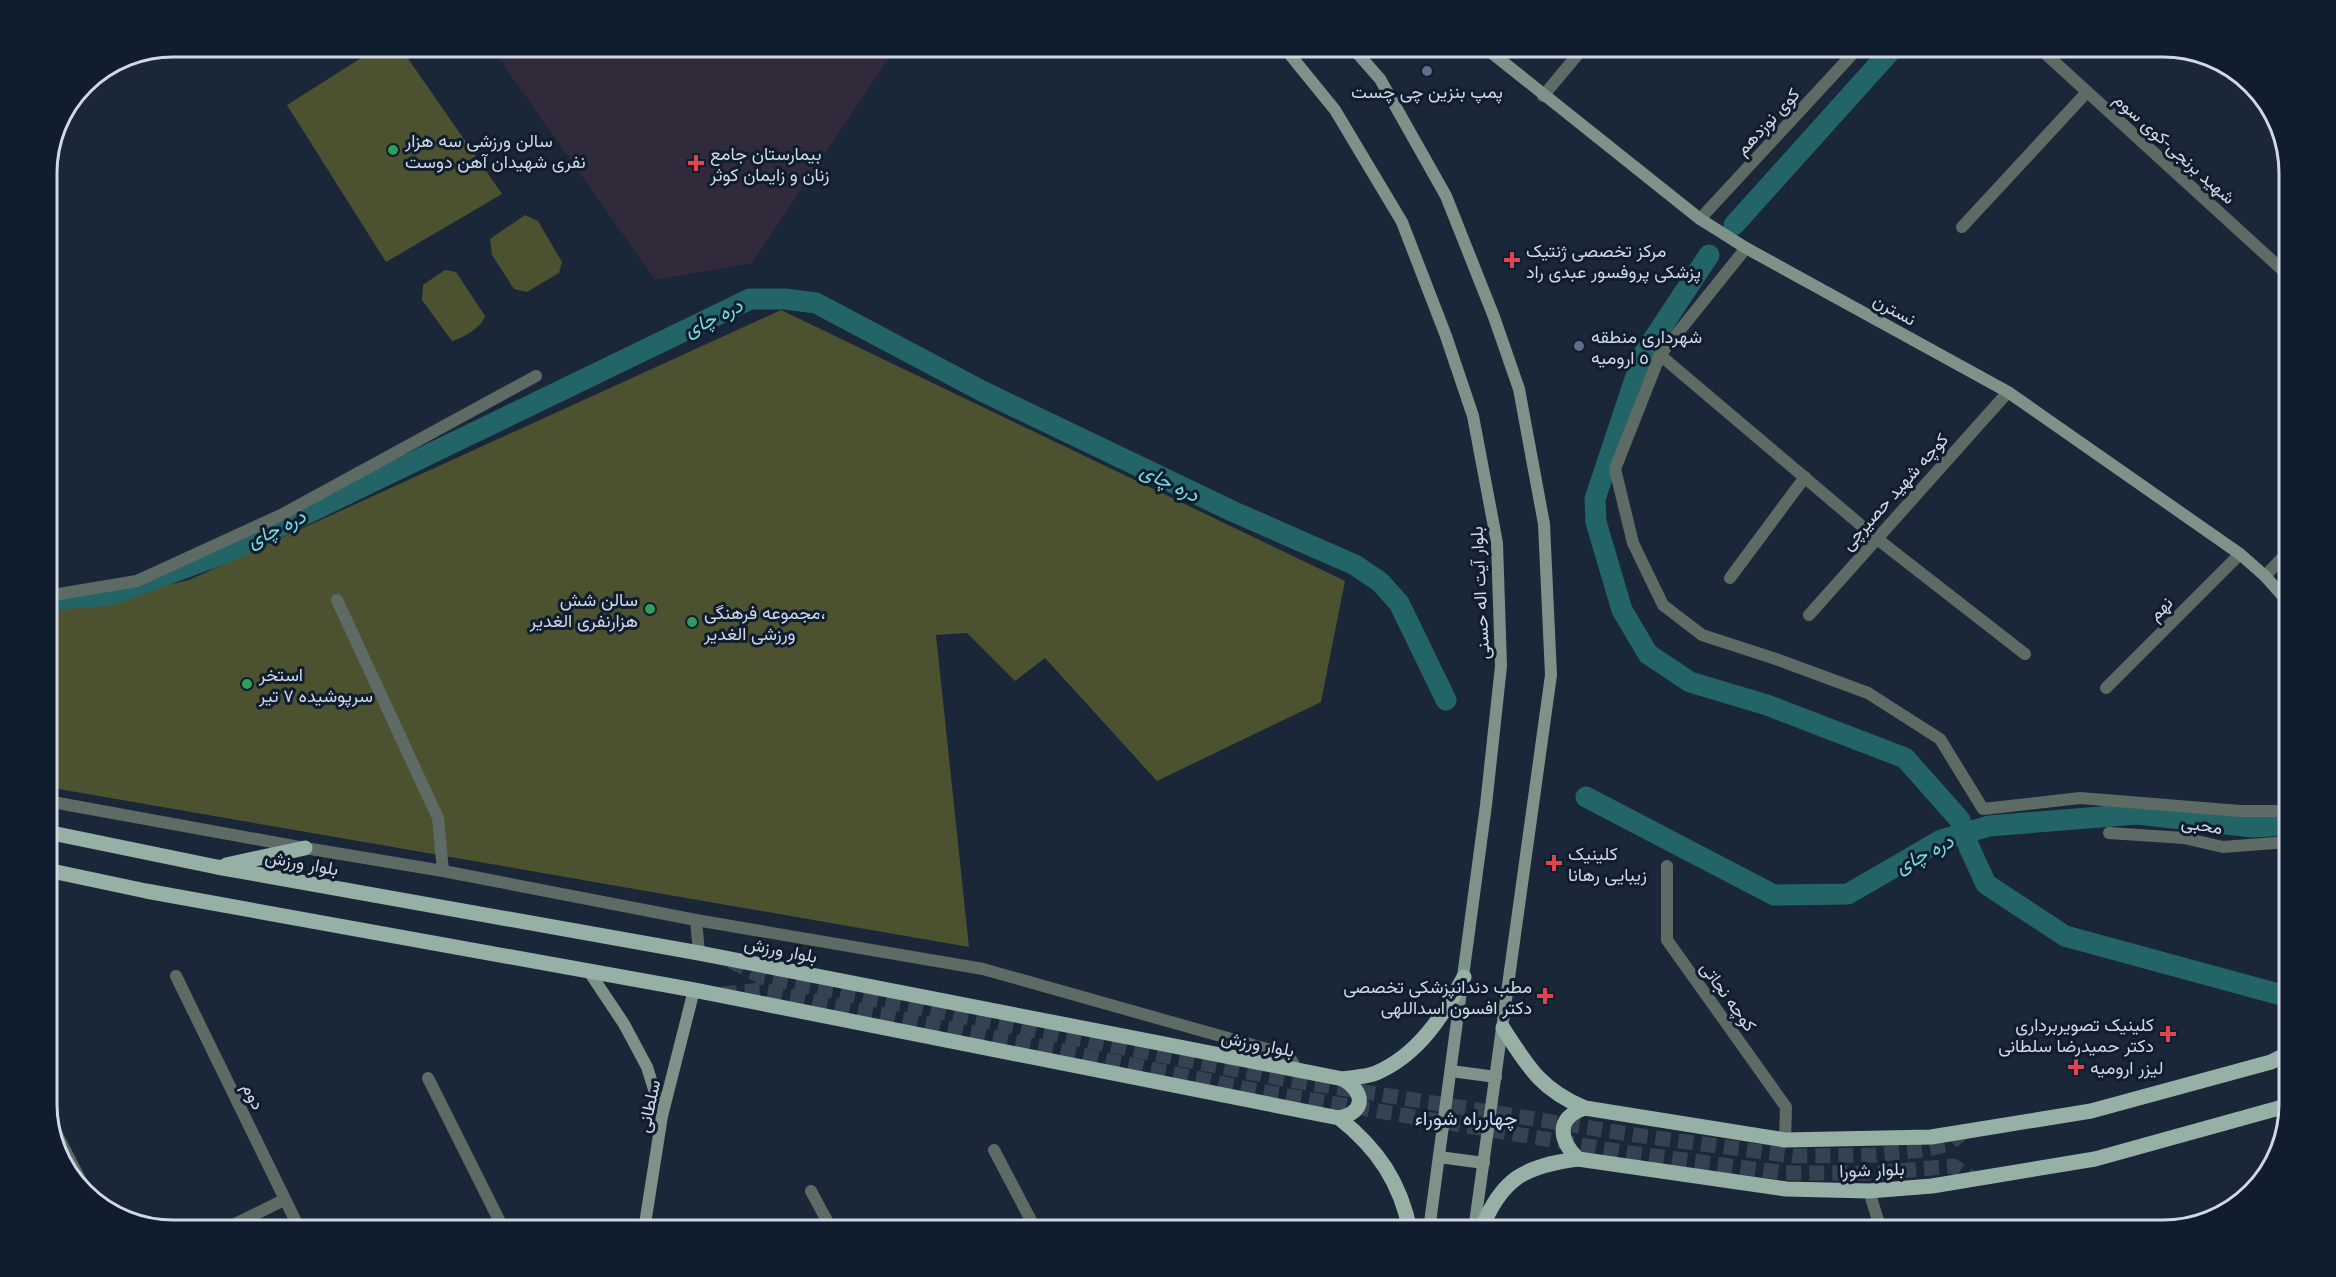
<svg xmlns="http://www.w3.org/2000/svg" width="2336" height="1277" viewBox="0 0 2336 1277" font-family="'Noto Serif',Vazirmatn,serif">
<rect width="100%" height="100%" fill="#192738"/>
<!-- medical -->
<polygon fill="#302a3a" points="491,47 899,47 885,64 752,263 655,280"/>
<!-- green -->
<g fill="#4c522f">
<polygon points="380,46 400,47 502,194 386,262 287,105"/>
<polygon points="525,215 538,221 562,262 559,273 527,292 514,289 492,255 490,239"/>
<path d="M445,270L456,272L485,316C482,327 463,338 452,341L422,300L423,285Z"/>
<polygon points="781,310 1345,581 1321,702 1157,781 1045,658 1015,681 967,633 936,635 969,947 47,787 47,612 189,580"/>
</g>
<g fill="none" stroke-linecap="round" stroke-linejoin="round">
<!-- canal -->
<g stroke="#236567" stroke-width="21">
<polyline points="1734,225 1895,46"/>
<polyline points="1709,255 1643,355 1595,499 1596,522 1622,610 1648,654 1690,682 1767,705 1905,758 1960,820 1969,847 1986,884 2065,936 2289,997"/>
<polyline points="47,600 111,595 225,553 750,299 785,299 816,303 982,391 1232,511 1355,565 1380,582 1399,603 1446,700"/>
<polyline points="1586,797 1774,895 1848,894 1941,840 1989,826 2137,814 2253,827 2289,825"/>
</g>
<!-- primary-tunnel -->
<g stroke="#344252" stroke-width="15" stroke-dasharray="15 8" stroke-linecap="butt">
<polyline points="731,961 764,978 1289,1080 1635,1135 1793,1156 1873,1155 1923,1150 1949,1144 1963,1132"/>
<polyline points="722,994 762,990 1259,1091 1623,1152 1786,1173 1878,1173 1953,1166 1974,1179"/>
</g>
<!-- street -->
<g stroke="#5e6b65" stroke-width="12">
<polyline points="2037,46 2289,276"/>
<polyline points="1543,96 1585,46"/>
<polyline points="1700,219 1860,46"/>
<polyline points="1962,227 2087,92"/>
<polyline points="1746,248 1660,355 1615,469 1633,543 1663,605 1702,635 1776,659 1868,693 1940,739 1983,809 2080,798 2240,811 2289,811"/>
<polyline points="1660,355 1876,538 2025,654"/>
<polyline points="2265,576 2289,551"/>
<polyline points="1730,578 1805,477"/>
<polyline points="47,596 137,581 281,515 536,376"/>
<polyline points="337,600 438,818 443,871"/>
<polyline points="1809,615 2008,392"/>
<polyline points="2106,688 2240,554"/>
<polyline points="47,801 305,848 443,871 696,920 983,969 1288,1055 1298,1071"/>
<polyline points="2109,833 2184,838 2223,847 2289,842"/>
<polyline points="1667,866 1667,940 1786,1107 1785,1140"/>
<polyline points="696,920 699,953"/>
<polyline points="176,976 300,1230"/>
<polyline points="428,1078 504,1230"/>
<polyline points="50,1121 85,1189"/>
<polyline points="994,1150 1036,1230"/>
<polyline points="811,1191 832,1230"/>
<polyline points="1869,1191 1881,1230"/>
<polyline points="223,1230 284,1200"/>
</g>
<!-- secondary -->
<g stroke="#7e9289" stroke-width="12">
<polyline points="1283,46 1335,110 1402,222 1446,336 1473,416 1497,543 1501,666 1486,805 1429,1230"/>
<polyline points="1351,46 1380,79 1446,196 1494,317 1519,389 1544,524 1551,675 1474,1230"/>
<polyline points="1483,46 1700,219 1746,248 2008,392 2240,554 2265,576 2289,603"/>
<polyline points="588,970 624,1024 647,1067 662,1115"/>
<polyline points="1451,1071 1496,1077"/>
<polyline points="1439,1157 1484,1163"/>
<polyline points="644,1230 662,1116 694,990"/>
</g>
<!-- primary -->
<g stroke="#96b0a5" stroke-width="15">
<path d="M47,832L217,867L699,953L1343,1079C1354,1077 1366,1077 1376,1073C1418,1055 1443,1016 1464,977"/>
<polyline points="226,865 305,848"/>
<path d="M47,870L146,891L694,990L1339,1118C1378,1149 1400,1182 1410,1230"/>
<path d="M1503,1028C1528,1067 1541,1090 1585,1108L1785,1140L1931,1137L2091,1111L2271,1062L2289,1053"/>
<path d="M1339,1118C1366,1112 1365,1092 1343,1079"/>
<path d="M1578,1159C1559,1140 1555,1118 1585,1108"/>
<path d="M1481,1230C1501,1179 1524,1166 1578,1159L1786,1189L1869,1191L1932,1186L2095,1159L2279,1108L2289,1103"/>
</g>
</g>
<!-- markers -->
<g fill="#5c6f8a" stroke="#0f1d2e" stroke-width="2">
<circle cx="1427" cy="71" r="6"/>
<circle cx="1579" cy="346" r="6"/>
</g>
<g fill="#2e9e5b" stroke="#0f1d2e" stroke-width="2">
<circle cx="393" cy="150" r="6"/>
<circle cx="650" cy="609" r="6"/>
<circle cx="692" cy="622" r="6"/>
<circle cx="247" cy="684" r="6"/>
</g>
<g fill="#e0444e" stroke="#0f1d2e" stroke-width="2">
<path d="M693 154h6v6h6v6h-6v6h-6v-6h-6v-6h6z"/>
<path d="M1509 251h6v6h6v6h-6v6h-6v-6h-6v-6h6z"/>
<path d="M1551 854h6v6h6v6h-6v6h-6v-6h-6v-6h6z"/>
<path d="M1542 987h6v6h6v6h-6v6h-6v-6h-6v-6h6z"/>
<path d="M2165 1025h6v6h6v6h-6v6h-6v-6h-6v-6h6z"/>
<path d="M2073 1058h6v6h6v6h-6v6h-6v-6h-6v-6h6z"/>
</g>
<g text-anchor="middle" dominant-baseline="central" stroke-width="6" stroke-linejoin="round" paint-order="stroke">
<!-- poi labels -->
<g font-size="18" fill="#cfd8e4" stroke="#0f1d2e" text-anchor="start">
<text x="1427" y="91" text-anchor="middle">پمپ بنزین چى چست</text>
<text x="405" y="140">سالن ورزشی سه هزار<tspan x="405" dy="21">نفری شهیدان آهن دوست</tspan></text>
<text x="710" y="153">بیمارستان جامع<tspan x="710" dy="21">زنان و زایمان کوثر</tspan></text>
<text x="1526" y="250">مرکز تخصصی ژنتیک<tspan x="1526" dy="21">پزشکی پروفسور عبدی راد</tspan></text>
<text x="1591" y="336">شهردارى منطقه<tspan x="1591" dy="21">٥ ارومیه</tspan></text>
<text x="638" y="599" text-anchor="end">سالن شش<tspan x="638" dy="21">هزارنفری الغدیر</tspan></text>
<text x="704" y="612">مجموعه فرهنگی،<tspan x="704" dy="21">ورزشی الغدیر</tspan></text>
<text x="259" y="674">استخر<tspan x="259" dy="21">سرپوشیده ۷ تیر</tspan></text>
<text x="1568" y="853">کلینیک<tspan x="1568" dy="21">زیبایی رهانا</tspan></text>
<text x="1532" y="986" text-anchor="end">مطب دندانپزشکی تخصصی<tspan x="1532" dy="21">دکتر افسون اسداللهی</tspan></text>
<text x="2154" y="1024" text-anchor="end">کلینیک تصويربرداري<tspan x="2154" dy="21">دکتر حمیدرضا سلطانی</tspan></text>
<text x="2090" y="1067">لیزر ارومیه</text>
</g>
<!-- street labels -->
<g font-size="18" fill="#cfd8e4" stroke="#0f1d2e">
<text transform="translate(1767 121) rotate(-47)">کوی نوزدهم</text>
<text transform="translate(2175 148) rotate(42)">شهید برنجی-کوی سوم</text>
<text transform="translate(1895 309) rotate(29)">نسترن</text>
<text transform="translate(1894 491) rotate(-48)">کوچه شهید حصیرچی</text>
<text transform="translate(1479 593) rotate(-93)">بلوار آیت اله حسنی</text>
<text transform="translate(2160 608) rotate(-45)">نهم</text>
<text transform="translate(2202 824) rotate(9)">محبی</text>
<text transform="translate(302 862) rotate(10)">بلوار ورزش</text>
<text transform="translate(781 949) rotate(11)">بلوار ورزش</text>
<text transform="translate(1729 996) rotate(54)">کوچه نجاتی</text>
<text transform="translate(1258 1043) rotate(11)">بلوار ورزش</text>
<text transform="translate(254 1096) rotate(64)">دوم</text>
<text transform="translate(648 1106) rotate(-78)">سلطانی</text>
<text transform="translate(1872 1169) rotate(-2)">بلوار شورا</text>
</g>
<!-- water labels -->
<g font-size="20" font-style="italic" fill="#76dcdf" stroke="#0f1d2e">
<text transform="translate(713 317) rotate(-26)">دره چای</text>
<text transform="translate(1170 482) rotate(26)">دره چای</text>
<text transform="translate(276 528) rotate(-26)">دره چای</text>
<text transform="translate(1924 853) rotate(-27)">دره چای</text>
</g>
<!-- neighbourhood labels -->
<g font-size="20" fill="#cbdef5" stroke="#0f1d2e">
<text x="1466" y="1117">چهارراه شوراء</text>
</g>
</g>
<!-- crop -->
<path d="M0 0H2336V1277H0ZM173 57H2163A116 116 0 0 1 2279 173V1104A116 116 0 0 1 2163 1220H173A116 116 0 0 1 57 1104V173A116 116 0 0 1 173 57Z" fill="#0f1d2e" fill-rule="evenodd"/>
<path fill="none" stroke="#cfd8e4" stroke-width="3" d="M173 57H2163A116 116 0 0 1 2279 173V1104A116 116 0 0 1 2163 1220H173A116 116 0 0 1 57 1104V173A116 116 0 0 1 173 57Z"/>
</svg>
